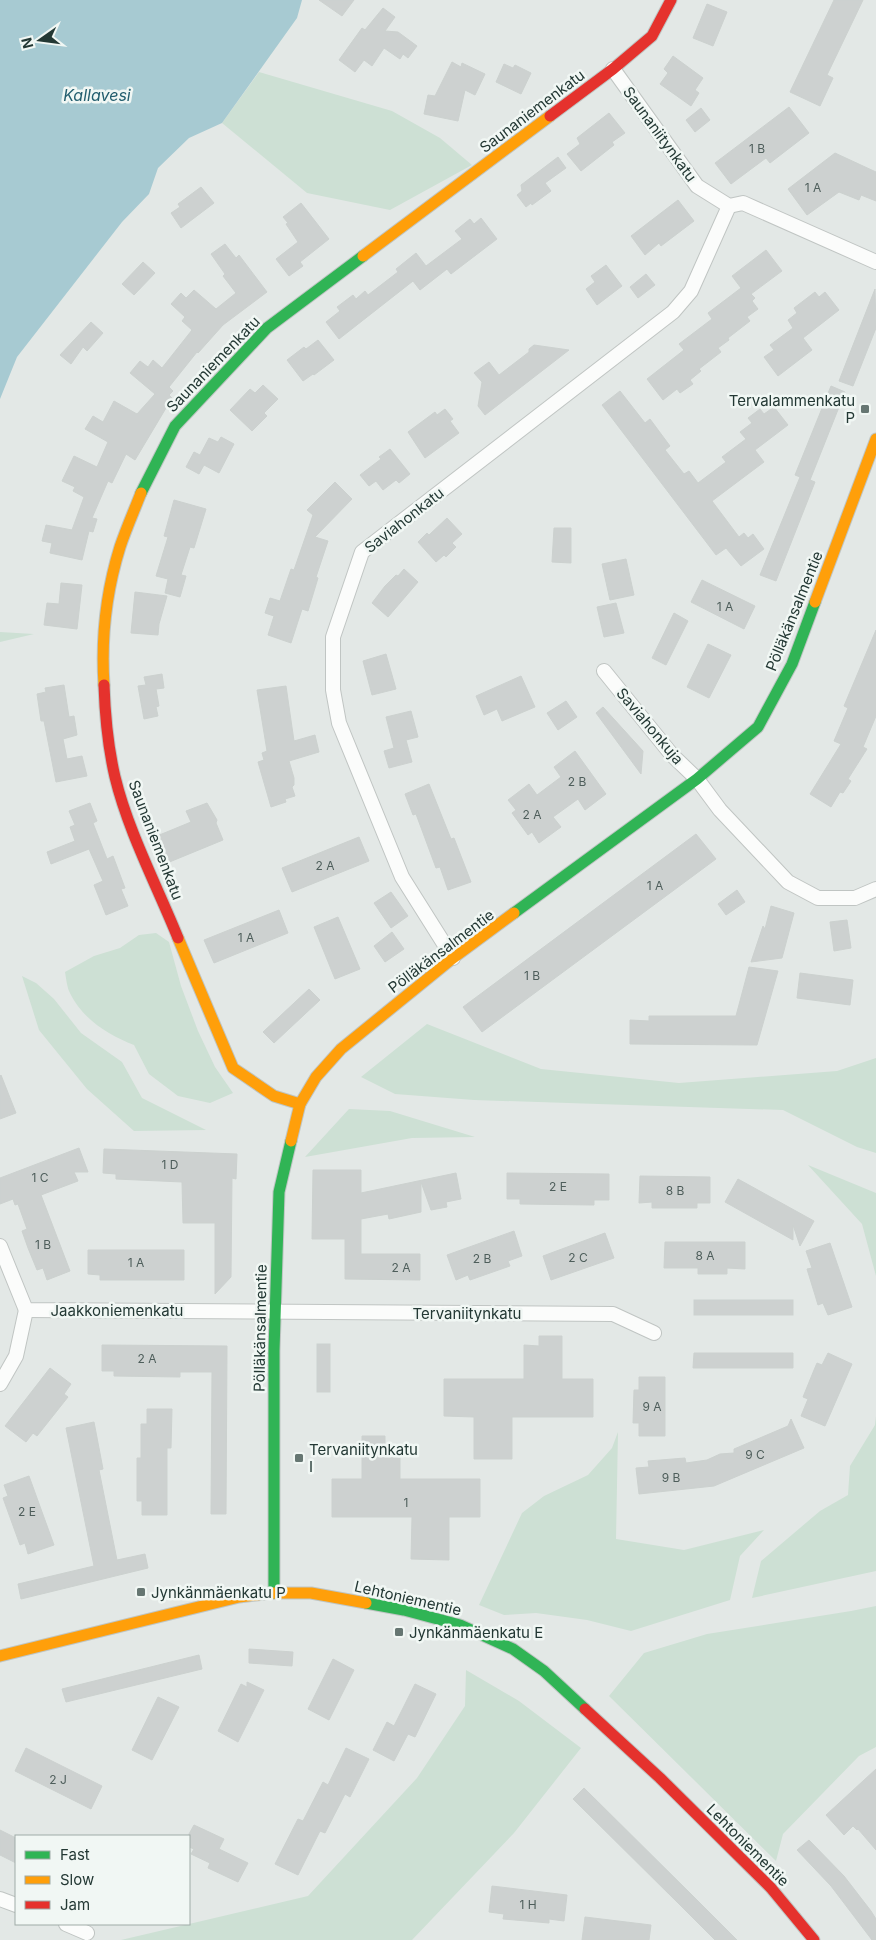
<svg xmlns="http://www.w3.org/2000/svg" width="876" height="1940" viewBox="0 0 876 1940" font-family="Inter,sans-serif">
<rect width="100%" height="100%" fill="#e3e8e6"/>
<!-- green -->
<g fill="#cde0d4">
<polygon points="259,72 392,111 440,138 472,165 390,210 307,193 222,123"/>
<polygon points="0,632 34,634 0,642"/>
<path d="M156,933L169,942L181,986L198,1031L215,1067L233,1093L210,1103L178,1096L149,1074L134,1045C108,1035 81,1018 69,991C67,986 66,978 65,972L94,956L120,948L139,935Z"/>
<polygon points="22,976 36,983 54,999 81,1033 122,1062 142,1098 206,1130 134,1131 87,1089 39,1030"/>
<polygon points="427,1024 541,1069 679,1083 837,1071 876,1058 876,1153 857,1147 783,1110 474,1100 395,1094 361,1077"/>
<polygon points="349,1109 390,1111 475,1137 412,1138 305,1157"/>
<polygon points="808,1165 876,1193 876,1276 862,1224"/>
<polygon points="876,1416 876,1571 752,1598 761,1561 820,1511 848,1495 850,1466 875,1425"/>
<polygon points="618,1432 616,1539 684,1550 764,1530 740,1556 730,1600 631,1631 587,1620 536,1613 504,1615 479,1605 522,1513 544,1496 588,1475 612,1448"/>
<polygon points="876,1606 876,1747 859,1756 783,1834 776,1861 609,1696 644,1653 707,1634 851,1611"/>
<polygon points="466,1670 519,1701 581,1748 514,1833 412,1940 121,1940 308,1896 417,1778 465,1706"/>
</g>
<!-- water -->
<polygon fill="#a7cad2" points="0,0 302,0 297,18 222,123 189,138 158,168 149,194 122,222 17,357 0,399"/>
<!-- building -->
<g fill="#cdd1d0" stroke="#ccd1cf">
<polygon points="319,0 354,0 342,16"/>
<polygon points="834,0 863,0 827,75 833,78 820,106 790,92"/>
<polygon points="707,4 727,12 713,46 693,38"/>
<polygon points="383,8 395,17 385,31 398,32 417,46 408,58 403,54 400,59 384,48 372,66 364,60 355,72 339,60 362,28 365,30"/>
<polygon points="673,56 703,78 695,90 699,93 691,106 660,84 668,73 664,69"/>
<polygon points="452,62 461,67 462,63 485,74 475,95 465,90 458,121 424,114 428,95 435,96"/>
<polygon points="504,64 513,68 515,65 531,73 521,94 496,82"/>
<polygon points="789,107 809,133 770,163 766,158 731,184 715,163"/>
<polygon points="701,108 710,120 695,132 686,120"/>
<polygon points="609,113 625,133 612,142 614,145 581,171 567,154 580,144 577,138"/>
<polygon points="835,153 876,172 876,201 861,195 859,200 839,192 807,215 788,189"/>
<polygon points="558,157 566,168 545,183 551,191 532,205 531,203 526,207 517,195 522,191 521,185"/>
<polygon points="201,187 214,203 181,228 171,213 180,207 178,204"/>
<polygon points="678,200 694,221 661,246 659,243 645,255 631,236"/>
<polygon points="301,203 329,239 300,262 303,266 289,276 276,259 298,242 286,224 288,223 283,217"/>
<polygon points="481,218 497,239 451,274 447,269 420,290 413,281 339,339 326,322 340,311 337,307 353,295 356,299 365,291 368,295 398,272 396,269 416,253 426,266 462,239 455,231 470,219 474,224"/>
<polygon points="225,244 236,258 239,255 267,292 223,325 198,353 197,352 169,387 173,391 169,395 172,398 135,460 126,454 112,483 108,481 92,518 97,519 93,532 89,531 82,560 50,553 52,543 42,541 46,525 72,530 84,497 73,491 75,487 62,481 74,456 97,467 108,442 85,429 93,416 103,422 114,401 137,414 155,394 130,373 140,361 148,367 153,360 162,368 192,330 182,321 185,317 171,304 181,293 186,298 194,290 216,309 236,293 223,276 225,274 211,254"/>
<polygon points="766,250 782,271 751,294 755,298 752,301 758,309 747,317 750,321 728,338 729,340 718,348 721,352 699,369 701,371 690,380 693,384 680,393 677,389 663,400 647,379 684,350 679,344 712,319 708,313 741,288 732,276"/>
<polygon points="143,262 155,273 134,295 122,284"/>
<polygon points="606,265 622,286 597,305 586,289 595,282 591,276"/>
<polygon points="646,274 655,285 638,298 630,287"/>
<polygon points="875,289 876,328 853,386 839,381"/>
<polygon points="815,292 819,297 825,292 839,310 803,338 812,350 778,376 764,357 774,350 770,345 793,328 788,320 797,313 794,308"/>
<polygon points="91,322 103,333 87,351 83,347 71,364 60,355"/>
<polygon points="318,340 334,360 314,375 313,374 303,381 287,360 304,347 306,349"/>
<polygon points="534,345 569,350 485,415 478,406 482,382 474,373 489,362 499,375 529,352 529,349"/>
<polygon points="263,385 278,399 264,413 267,416 252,431 230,410 250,389 255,393"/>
<polygon points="831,386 845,392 810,480 815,482 776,581 760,575 800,477 795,475"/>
<polygon points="620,391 645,423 650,419 670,446 665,450 684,474 689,471 698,483 726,462 722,457 746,439 740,432 752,423 748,418 760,409 764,414 774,407 788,425 755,450 764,462 712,501 739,537 744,533 748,538 753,534 764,549 741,566 726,548 716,555 602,405"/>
<polygon points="445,409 453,419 450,421 459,433 425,458 408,432 435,412 437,415"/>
<polygon points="221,437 234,444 219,473 204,465 199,474 186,467 194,452 200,455 209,438 218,442"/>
<polygon points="390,449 410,474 399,483 396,480 383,490 376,481 369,486 360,475 381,459 379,457"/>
<polygon points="335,482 352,499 315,537 328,541 316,577 318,578 308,611 302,609 291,643 268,635 274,616 265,613 270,598 280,601 291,569 294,570 313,515 307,510"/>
<polygon points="174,500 206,509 194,548 190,547 181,575 186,576 180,597 165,593 168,579 156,576 168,537 164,536"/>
<polygon points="447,518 462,534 452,543 456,547 446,557 444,555 436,562 418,542 427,533 429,535"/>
<polygon points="554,528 571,528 571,563 552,562"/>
<polygon points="626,559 634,595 610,600 602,564"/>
<polygon points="404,569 418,582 388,617 372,603 385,586 396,575 398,576"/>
<polygon points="702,580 755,606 744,629 691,602"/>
<polygon points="61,583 82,585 77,629 44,625 47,603 59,604"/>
<polygon points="135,592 167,596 159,624 158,635 131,633"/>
<polygon points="616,603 624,633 604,637 597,607"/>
<polygon points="674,613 688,621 666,665 652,658"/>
<polygon points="876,630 876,716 863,747 867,749 848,779 851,781 843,793 840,792 831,807 810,794 841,744 834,741 848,708 844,706"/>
<polygon points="708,644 731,655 709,698 687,687"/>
<polygon points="386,654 396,689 372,695 363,661"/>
<polygon points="162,674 164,688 156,689 159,706 156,707 158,716 144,719 138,686 146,685 144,677"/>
<polygon points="521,676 535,707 502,721 497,709 484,715 476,696"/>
<polygon points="64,685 69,717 74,716 77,735 63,739 67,759 82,756 87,776 56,782 44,721 41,721 37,694 46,692 45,688"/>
<polygon points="286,686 294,741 315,735 319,752 289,761 294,778 294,785 292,787 295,796 285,799 286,802 271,807 258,762 264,760 262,753 267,751 257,690"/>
<polygon points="566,701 577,717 558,730 547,713"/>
<polygon points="603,707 643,751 641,774 596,713"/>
<polygon points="411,711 418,737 406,740 412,762 389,768 384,751 394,748 386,717"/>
<polygon points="575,751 606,794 585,810 578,799 553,817 561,827 539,843 532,832 528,835 512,813 516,810 508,800 529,784 537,795 561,777 554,767"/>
<polygon points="429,784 451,839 454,838 471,882 448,890 440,867 436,868 416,814 413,815 405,794"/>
<polygon points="90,803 97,821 93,823 107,859 113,856 125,888 121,889 128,906 106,915 94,885 103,881 89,849 51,864 47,852 75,841 70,827 75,825 69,811"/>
<polygon points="207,803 217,820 216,823 223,840 167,863 157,836 191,822 186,811"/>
<polygon points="696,834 716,859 482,1032 463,1007"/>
<polygon points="359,837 369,861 292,892 282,868"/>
<polygon points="737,890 745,902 726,915 718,904"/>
<polygon points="391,892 408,916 391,928 374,903"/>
<polygon points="771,906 794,913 782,958 751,962 763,926 765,929"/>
<polygon points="279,910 288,933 214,963 204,940"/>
<polygon points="338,917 360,969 335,979 314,927"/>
<polygon points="847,920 851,948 834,951 830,922"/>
<polygon points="392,932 404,949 385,962 374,946"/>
<polygon points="749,967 778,971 757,1045 630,1044 630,1020 649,1021 649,1016 736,1016"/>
<polygon points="800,973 853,980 850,1005 797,998"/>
<polygon points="309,989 320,1000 274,1043 263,1032"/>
<polygon points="1,1075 16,1113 0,1119 0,1076"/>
<polygon points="79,1148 88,1172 74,1172 78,1181 41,1195 70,1271 47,1280 43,1268 37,1270 28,1248 22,1231 27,1229 18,1204 15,1205 13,1199 0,1204 0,1178"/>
<polygon points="104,1149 237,1154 236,1179 232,1178 231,1277 215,1294 215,1223 183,1223 182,1182 116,1179 116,1174 103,1173"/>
<polygon points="313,1170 361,1170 361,1193 456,1173 461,1199 446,1202 447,1207 431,1210 421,1182 421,1212 389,1219 388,1214 361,1219 361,1254 420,1254 420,1280 345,1279 345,1239 312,1239"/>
<polygon points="507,1173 609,1174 609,1200 594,1200 594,1205 520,1204 520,1199 507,1199"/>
<polygon points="640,1176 710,1177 710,1203 697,1203 697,1208 652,1208 652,1202 639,1203"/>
<polygon points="738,1179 814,1221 800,1246 793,1225 793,1240 725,1202"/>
<polygon points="514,1231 522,1256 508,1261 510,1266 470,1280 468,1275 456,1280 447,1255"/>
<polygon points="605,1233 614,1258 551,1280 543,1256"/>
<polygon points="665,1242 745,1242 745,1269 727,1268 727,1274 698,1274 698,1268 664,1268"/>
<polygon points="830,1243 852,1307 828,1315 823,1303 818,1305 815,1295 807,1269 812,1268 806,1251"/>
<polygon points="88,1250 184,1250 184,1280 100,1280 100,1275 88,1274"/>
<rect x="694" y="1300" width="99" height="15"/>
<polygon points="539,1336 562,1336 562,1379 593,1379 593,1417 512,1417 512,1459 474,1459 474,1417 444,1416 444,1379 524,1379 524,1345 539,1346"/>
<rect x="317" y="1344" width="13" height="48"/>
<polygon points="102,1345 227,1346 226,1514 211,1514 212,1372 180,1372 180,1377 114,1376 114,1371 102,1371"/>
<polygon points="694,1353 793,1353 793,1368 693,1368"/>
<polygon points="828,1353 852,1364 825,1426 801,1416 808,1399 803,1397 814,1370 817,1363 822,1365"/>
<polygon points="50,1368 71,1384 64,1394 68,1397 37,1436 33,1433 26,1442 5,1426"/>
<polygon points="639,1377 665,1377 665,1436 639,1436 639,1423 633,1423 634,1390 639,1390"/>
<polygon points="147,1409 172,1409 171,1448 167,1448 167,1515 142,1515 142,1501 137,1501 137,1458 141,1458 141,1424 147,1424"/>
<polygon points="791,1419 804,1448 714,1486 639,1494 636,1468 649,1467 648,1461 685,1458 686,1463 707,1460 720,1454 734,1453 734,1449 788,1426"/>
<polygon points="94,1422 103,1469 99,1470 117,1560 145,1554 148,1568 21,1599 18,1584 94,1566 66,1428"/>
<polygon points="362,1436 385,1436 385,1446 400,1446 400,1479 480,1479 480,1517 449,1517 449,1560 411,1559 412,1517 332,1517 332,1479 362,1479"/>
<polygon points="29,1476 54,1545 28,1554 25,1543 20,1545 3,1498 8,1496 4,1485"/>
<polygon points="249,1649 293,1652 292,1666 249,1663"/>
<polygon points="199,1655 202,1669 66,1702 62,1689"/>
<polygon points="333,1659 354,1670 329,1720 308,1709"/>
<polygon points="247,1682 264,1690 238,1742 218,1731 241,1684 247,1687"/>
<polygon points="415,1684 436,1694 415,1737 408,1734 394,1761 373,1750 387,1722 394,1726"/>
<polygon points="158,1697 179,1707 152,1760 132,1750"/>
<polygon points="26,1748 102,1786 91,1809 15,1771"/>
<polygon points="346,1748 369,1759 350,1797 345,1794 325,1833 320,1831 298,1875 275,1864 298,1819 303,1821 323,1782 328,1785"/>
<polygon points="876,1769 876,1850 858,1829 857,1830 853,1826 844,1835 826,1815"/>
<polygon points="584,1788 695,1898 737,1940 715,1940 678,1903 573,1799"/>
<polygon points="194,1825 224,1839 219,1849 248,1863 238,1882 208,1868 210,1863 191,1854 194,1849 189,1847 189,1834"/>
<polygon points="0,1830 16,1838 16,1863 0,1855"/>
<polygon points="809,1840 844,1876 871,1911 876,1919 876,1940 872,1940 831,1886 797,1850"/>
<polygon points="492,1886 567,1895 564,1921 549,1919 549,1923 515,1920 503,1919 504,1914 489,1912"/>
<polygon points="585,1917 651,1925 649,1940 582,1940"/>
</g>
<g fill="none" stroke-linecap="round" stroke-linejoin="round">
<defs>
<g id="street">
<polyline points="613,69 697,186 729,206 743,203 876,262"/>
<polyline points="604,671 672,755 697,779 720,810 788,882 818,898 855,898 876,889"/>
<polyline points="453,958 402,877 339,723 333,690 333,637 362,552 673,312 691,291 729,206"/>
<polyline points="0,1246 26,1310 613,1314 654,1333"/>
<polyline points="0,1384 16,1356 26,1310"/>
<polyline points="0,1899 16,1905"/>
<polyline points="66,1924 87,1933"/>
</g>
<g id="fast">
<polyline points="141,493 175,426 267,328 363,256"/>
<polyline points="514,913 697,779 758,727 792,664 815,602"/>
<polyline points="274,1593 274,1351 279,1192 291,1141"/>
<polyline points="366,1603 404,1610 460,1625 513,1649 544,1671 585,1709"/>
</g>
<g id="slow">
<polyline points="363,256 550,116"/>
<polyline points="815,602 876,439"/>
<path d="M104,685C101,639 106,592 120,547C126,529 134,511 141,493"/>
<polyline points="178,938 233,1068 274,1096 300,1104"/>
<polyline points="291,1141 300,1104 316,1077 341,1049 453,958 514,913"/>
<polyline points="0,1656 239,1597 274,1593 311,1593 366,1603"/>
</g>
<g id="jam">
<polyline points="550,116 613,69 652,36 671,0"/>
<path d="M104,685C105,715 108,747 115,777C128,831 157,886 178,938"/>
<polyline points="585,1709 660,1778 771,1888 814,1940"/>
</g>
</defs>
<!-- street casing -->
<use href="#street" stroke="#c0c5c3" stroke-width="16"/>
<!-- fast casing -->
<use href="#fast" stroke="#bfc5c3" stroke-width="13"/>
<!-- slow casing -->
<use href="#slow" stroke="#bfc5c3" stroke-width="13"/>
<!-- jam casing -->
<use href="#jam" stroke="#bfc5c3" stroke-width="13"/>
<!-- street -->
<use href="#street" stroke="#fbfcfb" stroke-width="14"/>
<!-- fast -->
<use href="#fast" stroke="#30b455" stroke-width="11"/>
<!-- slow -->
<use href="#slow" stroke="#ff9f0a" stroke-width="11"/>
<!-- jam -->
<use href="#jam" stroke="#e5322d" stroke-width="11"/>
</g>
<!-- markers -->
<g fill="#667672" stroke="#f1f7f4" stroke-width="2">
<rect x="860" y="404" width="10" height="10" rx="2.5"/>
<rect x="294" y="1453" width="10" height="10" rx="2.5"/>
<rect x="136" y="1587" width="10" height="10" rx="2.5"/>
<rect x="394" y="1627" width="10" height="10" rx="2.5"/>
</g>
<g text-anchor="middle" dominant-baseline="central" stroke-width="5" stroke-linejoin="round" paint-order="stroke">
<!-- number labels -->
<g font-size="12" fill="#4e5e5b">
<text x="757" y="148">1 B</text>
<text x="813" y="187">1 A</text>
<text x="725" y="606">1 A</text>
<text x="577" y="781">2 B</text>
<text x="532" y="814">2 A</text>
<text x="325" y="865">2 A</text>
<text x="655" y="885">1 A</text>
<text x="246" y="937">1 A</text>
<text x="532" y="975">1 B</text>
<text x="170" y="1164">1 D</text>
<text x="40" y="1177">1 C</text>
<text x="558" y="1186">2 E</text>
<text x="675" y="1190">8 B</text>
<text x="43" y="1244">1 B</text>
<text x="705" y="1255">8 A</text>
<text x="578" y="1257">2 C</text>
<text x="482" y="1258">2 B</text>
<text x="136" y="1262">1 A</text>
<text x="401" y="1267">2 A</text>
<text x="147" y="1358">2 A</text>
<text x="652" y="1406">9 A</text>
<text x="755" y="1454">9 C</text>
<text x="671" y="1477">9 B</text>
<text x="406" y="1502">1</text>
<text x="27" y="1511">2 E</text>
<text x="58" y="1779">2 J</text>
<text x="528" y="1904">1 H</text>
</g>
<!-- street labels -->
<g font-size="15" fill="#233834" stroke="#f1f7f4">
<text transform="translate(532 111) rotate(-37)">Saunaniemenkatu</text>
<text transform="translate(660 134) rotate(54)">Saunaniitynkatu</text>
<text transform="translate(213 364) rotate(-46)">Saunaniemenkatu</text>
<text transform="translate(404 520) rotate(-38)">Saviahonkatu</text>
<text transform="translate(794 611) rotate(-68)">Pölläkänsalmentie</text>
<text transform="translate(650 726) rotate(50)">Saviahonkuja</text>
<text transform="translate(156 840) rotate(69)">Saunaniemenkatu</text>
<text transform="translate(441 951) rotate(-37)">Pölläkänsalmentie</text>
<text x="117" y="1310">Jaakkoniemenkatu</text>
<text x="467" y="1313">Tervaniitynkatu</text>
<text transform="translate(260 1328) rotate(-89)">Pölläkänsalmentie</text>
<text transform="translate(408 1598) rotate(13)">Lehtoniementie</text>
<text transform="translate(748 1845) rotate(45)">Lehtoniementie</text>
</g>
<!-- poi labels -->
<g font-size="15" fill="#233834" stroke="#f1f7f4" text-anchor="start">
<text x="855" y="400" text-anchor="end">Tervalammenkatu<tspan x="855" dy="17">P</tspan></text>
<text x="309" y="1449">Tervaniitynkatu<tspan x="309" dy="17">I</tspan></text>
<text x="151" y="1592">Jynkänmäenkatu P</text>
<text x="409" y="1632">Jynkänmäenkatu E</text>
</g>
<!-- water labels -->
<g font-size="16" font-style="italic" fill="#235e6e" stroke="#f1f7f4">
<text x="97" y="95">Kallavesi</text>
</g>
</g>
<!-- legend -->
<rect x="15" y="1835" width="175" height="90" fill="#f1f7f4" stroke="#9faba7"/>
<rect x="25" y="1851" width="25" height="8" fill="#30b455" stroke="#9faba7"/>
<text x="60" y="1860" font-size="15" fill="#233834">Fast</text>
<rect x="25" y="1876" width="25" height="8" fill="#ff9f0a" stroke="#9faba7"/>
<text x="60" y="1885" font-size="15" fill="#233834">Slow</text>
<rect x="25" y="1901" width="25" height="8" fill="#e5322d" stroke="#9faba7"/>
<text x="60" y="1910" font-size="15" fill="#233834">Jam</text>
<!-- north arrow -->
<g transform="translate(40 40) rotate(256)" stroke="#f1f7f4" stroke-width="4" paint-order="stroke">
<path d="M0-4L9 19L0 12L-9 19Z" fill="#233834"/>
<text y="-8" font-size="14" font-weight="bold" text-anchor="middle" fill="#233834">N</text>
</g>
</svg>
